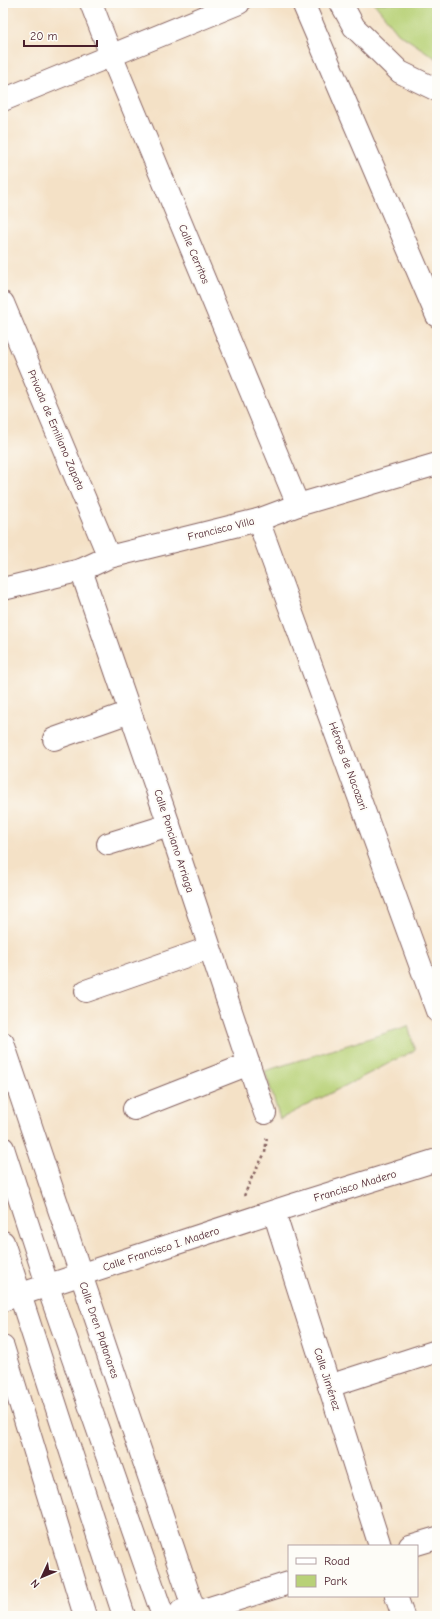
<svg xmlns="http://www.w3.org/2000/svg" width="440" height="1619" viewBox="0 0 440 1619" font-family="'Comic Neue',sans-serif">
<rect width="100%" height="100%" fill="#fdfcf7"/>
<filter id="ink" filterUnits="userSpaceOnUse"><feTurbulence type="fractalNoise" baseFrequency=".025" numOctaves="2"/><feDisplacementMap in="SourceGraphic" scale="8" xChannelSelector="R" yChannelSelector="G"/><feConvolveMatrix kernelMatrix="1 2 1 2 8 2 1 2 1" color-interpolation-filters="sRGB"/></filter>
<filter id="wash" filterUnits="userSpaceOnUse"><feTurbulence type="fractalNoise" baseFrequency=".012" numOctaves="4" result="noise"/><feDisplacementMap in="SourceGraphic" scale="16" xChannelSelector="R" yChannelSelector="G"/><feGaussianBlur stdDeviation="0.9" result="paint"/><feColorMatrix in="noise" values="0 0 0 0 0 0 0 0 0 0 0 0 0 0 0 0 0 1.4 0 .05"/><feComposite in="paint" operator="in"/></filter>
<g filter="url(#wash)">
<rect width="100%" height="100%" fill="#f4e1c6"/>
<!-- green -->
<g fill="#b8d177" stroke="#817851">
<polygon points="374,3 437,3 437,59 398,33"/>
<polygon points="408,1026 415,1050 280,1119 265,1071"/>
</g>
</g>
<g filter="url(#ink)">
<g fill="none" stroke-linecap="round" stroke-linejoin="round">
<defs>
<g id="street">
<polyline points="91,3 111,55 298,505"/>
<polyline points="303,3 437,316"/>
<polyline points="341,3 354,27 400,72 437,90"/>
<polyline points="3,100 239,3"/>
<polyline points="3,303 109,557"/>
<polyline points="258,520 437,1011"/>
<polyline points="81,570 169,825 265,1113"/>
<polyline points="3,589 81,570 109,557 258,520 298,505 437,464"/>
<polyline points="54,739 130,712"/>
<polyline points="108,844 169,825"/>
<polyline points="86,991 209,948"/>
<polyline points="3,1043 196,1616"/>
<polyline points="134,1109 249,1064"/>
<polyline points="3,1148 48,1287 163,1616"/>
<polyline points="274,1212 380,1546"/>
<polyline points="3,1242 124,1616"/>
<polyline points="3,1300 290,1206 437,1160"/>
<polyline points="3,1347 85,1616"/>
<polyline points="329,1386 437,1351"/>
<polyline points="410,1546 437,1538"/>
<polyline points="396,1596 403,1616"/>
<polyline points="181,1611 194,1613 289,1583"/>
</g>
</defs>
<!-- street casing -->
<use href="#street" stroke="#866361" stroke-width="24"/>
<!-- path -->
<polyline stroke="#866361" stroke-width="2.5" stroke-dasharray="3 3" stroke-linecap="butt" points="244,1196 252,1177 265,1153 267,1136"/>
<!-- street -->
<use href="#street" stroke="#fff" stroke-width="22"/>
</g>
</g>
<g text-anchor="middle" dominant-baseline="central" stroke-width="4" stroke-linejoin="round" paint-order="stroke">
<!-- street labels -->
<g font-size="11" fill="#4a1f2b" stroke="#fdfcf7">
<text transform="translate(194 254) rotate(67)">Calle Cerritos</text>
<text transform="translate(56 430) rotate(67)">Privada de Emiliano Zapata</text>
<text transform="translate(221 529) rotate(-14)">Francisco Villa</text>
<text transform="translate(348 766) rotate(70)">Héroes de Nacozari</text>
<text transform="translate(174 841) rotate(72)">Calle Ponciano Arriaga</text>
<text transform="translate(355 1186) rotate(-17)">Francisco Madero</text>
<text transform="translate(161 1249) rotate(-18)">Calle Francisco I. Madero</text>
<text transform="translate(99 1330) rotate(71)">Calle Dren Platanares</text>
<text transform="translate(327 1379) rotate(72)">Calle Jiménez</text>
</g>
</g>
<!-- margin -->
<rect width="440" height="1619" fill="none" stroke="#fdfcf7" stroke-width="16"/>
<!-- legend -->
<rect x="288" y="1545" width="130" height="52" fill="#fdfcf7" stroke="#b5a4a5"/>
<rect x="296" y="1558" width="20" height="6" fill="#ffffff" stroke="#b5a4a5"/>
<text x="324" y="1565" font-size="12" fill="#4a1f2b">Road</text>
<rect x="296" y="1575" width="20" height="12" fill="#b8d177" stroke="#b5a4a5"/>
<text x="324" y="1585" font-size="12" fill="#4a1f2b">Park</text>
<!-- north arrow -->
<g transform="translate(42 1577) rotate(226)" stroke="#fdfcf7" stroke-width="3" paint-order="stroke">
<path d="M0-3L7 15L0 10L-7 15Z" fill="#4a1f2b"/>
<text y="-6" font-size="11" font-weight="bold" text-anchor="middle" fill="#4a1f2b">N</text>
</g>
<!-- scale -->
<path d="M24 40v6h73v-6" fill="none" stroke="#4a1f2b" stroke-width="2"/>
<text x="30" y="40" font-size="12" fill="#4a1f2b" stroke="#fdfcf7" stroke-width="3" paint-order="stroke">20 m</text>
</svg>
